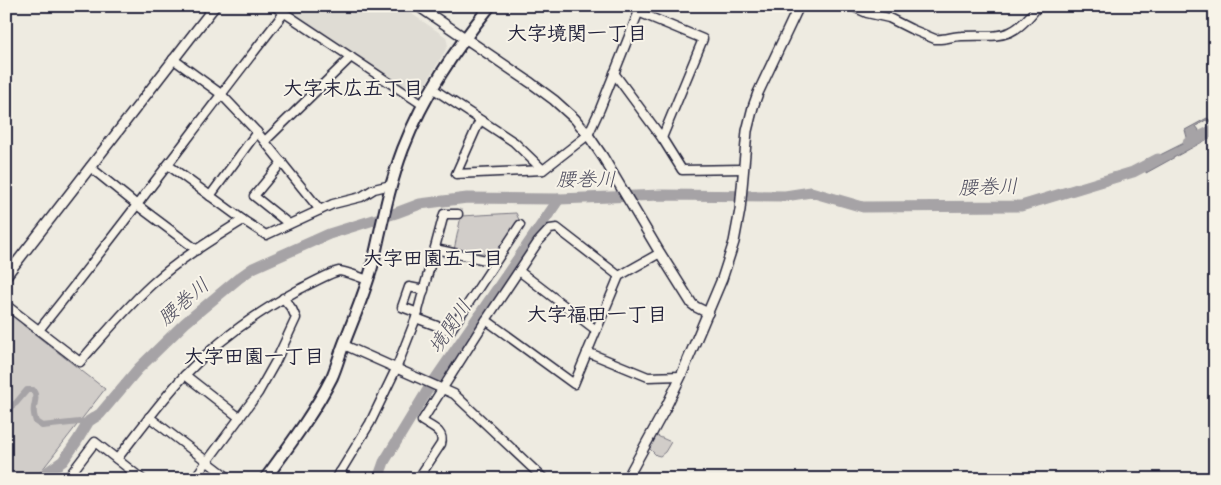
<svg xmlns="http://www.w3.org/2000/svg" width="1221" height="485" viewBox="0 0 1221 485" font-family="'Patrick Hand','Klee One',sans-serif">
<rect width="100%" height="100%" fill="#eeebe1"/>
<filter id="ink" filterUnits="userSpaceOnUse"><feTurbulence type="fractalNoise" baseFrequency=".02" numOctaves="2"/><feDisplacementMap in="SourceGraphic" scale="10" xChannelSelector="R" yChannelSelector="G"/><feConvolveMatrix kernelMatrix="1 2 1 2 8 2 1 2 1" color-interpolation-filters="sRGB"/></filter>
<g filter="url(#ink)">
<!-- built -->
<polygon fill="#dfdcd4" points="282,6 400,6 446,37 448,46 419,95 417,95"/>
<!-- green -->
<g fill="#d1cdc9" stroke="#7a7882">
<polygon points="516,213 520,222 494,258 454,250 461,216"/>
<polygon points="6,312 9,314 11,312 24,323 23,325 105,389 35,479 6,479"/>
<polygon points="655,435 671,442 665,452 660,456 656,455 648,447"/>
</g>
<!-- water -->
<polygon fill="#a6a3a6" stroke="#716f7b" points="1207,118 1215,124 1215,126 1211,122 1206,120 1196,126 1199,130 1197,136 1202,138 1214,132 1215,128 1215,135 1146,173 1146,159 1154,158 1188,141 1185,130"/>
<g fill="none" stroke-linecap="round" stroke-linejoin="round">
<!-- canal -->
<g stroke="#a6a3a6" stroke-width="6">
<path d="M6,410L16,403L27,390H33C39,399 32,405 34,414C34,415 36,422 36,422L42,426L89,421"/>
<polyline points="6,470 12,479"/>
</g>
<!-- river -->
<g stroke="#a6a3a6" stroke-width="11">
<polyline points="1188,143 1215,129"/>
<polyline points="42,479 46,473 63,461 77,441 89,421 100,414 138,369 185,323 239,278 253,268 329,234 396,213 420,204 467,198 559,199 661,195 785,196 811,192 863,207 1021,206 1133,172 1158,159"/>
<polyline points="378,479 384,462 427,391 559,199"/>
</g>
<defs>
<g id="minor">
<polyline points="274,6 423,105"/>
<path d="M851,6L867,13L889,18L911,29L935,39C944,40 953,36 962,36C1002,35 1012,41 1038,6"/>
<polyline points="638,12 703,39 662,138"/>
<polyline points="173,59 221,94 257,132 320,210"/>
<polyline points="614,73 662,138 682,170 743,169"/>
<polyline points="432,88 514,142 543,170"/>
<polyline points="480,120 456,174 543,170 588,135 600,109 641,6"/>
<polyline points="265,141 351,57"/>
<polyline points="282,162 254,196 289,224"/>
<polyline points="168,165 243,220 266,235 333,204 361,197 374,189 391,185"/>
<polyline points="90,167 137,205 197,250"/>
<polyline points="210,196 257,132"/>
<polyline points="435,249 495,262"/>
<polyline points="519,271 596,330"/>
<polyline points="619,276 557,228 550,229 538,242 486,320 574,384 619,276 660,253"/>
<path d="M6,305L80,362C103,336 125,309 151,285C178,260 211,240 243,220"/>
<polyline points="418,313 402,307 409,287 424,290"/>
<polyline points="416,318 450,331 520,225"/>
<path d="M39,330C123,226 202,118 284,13"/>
<polyline points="344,345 454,394 544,479"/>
<polyline points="587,352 648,377 681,376"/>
<polyline points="185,375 240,418"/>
<polyline points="149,417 230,479"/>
<path d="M117,459C139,431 160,402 184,376C217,341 258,312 300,289C308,285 332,272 339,271C344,271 362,278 368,280"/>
<polyline points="340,472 348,479"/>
<polyline points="67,479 95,442 142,479"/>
<polyline points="194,479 258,393 276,361 296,318 292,309 283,298"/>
<polyline points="336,479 370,423 396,369 416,318 444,214 458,214"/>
<path d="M418,479L441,444C445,431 431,427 422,421L486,320"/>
</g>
<g id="tertiary">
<polyline points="418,6 531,83 554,100 575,119 588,135 603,157 660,253 692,304 696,307 708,313"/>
<polyline points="6,276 215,6"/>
<polyline points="624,479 629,475 665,409 681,376 722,279 734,242 740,210 747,131 753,107 758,93 799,6"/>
</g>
<path id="secondary" d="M265,479C289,446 314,413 332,377C337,366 340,353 345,341C355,315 366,290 373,263C382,224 389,186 403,149C424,95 454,51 490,6"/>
</defs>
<!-- minor casing -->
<use href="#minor" stroke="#22223b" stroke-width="11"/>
<!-- tertiary casing -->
<use href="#tertiary" stroke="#22223b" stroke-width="12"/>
<!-- secondary casing -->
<use href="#secondary" stroke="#22223b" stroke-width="14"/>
<!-- minor -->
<use href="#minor" stroke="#f7f3e8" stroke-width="8"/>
<!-- tertiary -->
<use href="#tertiary" stroke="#f7f3e8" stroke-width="9"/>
<!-- secondary -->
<use href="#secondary" stroke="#f7f3e8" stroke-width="10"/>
</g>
</g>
<g text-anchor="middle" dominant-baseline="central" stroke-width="4" stroke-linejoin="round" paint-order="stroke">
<!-- neighbourhood labels -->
<g font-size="20" font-weight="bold" fill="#22223b" stroke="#f7f3e8">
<text x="577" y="32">大字境関一丁目</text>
<text x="353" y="87">大字末広五丁目</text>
<text x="433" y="257">大字田園五丁目</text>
<text x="597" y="313">大字福田一丁目</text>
<text x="254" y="355">大字田園一丁目</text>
</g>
<!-- water labels -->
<g font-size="20" font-style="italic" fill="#504f60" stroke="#f7f3e8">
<text x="586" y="178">腰巻川</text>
<text transform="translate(988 186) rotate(-2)">腰巻川</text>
<text transform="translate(183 301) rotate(-41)">腰巻川</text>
<text transform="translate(449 326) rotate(-56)">境関川</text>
</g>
</g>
<!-- margin -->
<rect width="1221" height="485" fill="none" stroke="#f7f3e8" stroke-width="25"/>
<rect x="12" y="12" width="1196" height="460" fill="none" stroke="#22223b" stroke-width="2" filter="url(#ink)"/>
</svg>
